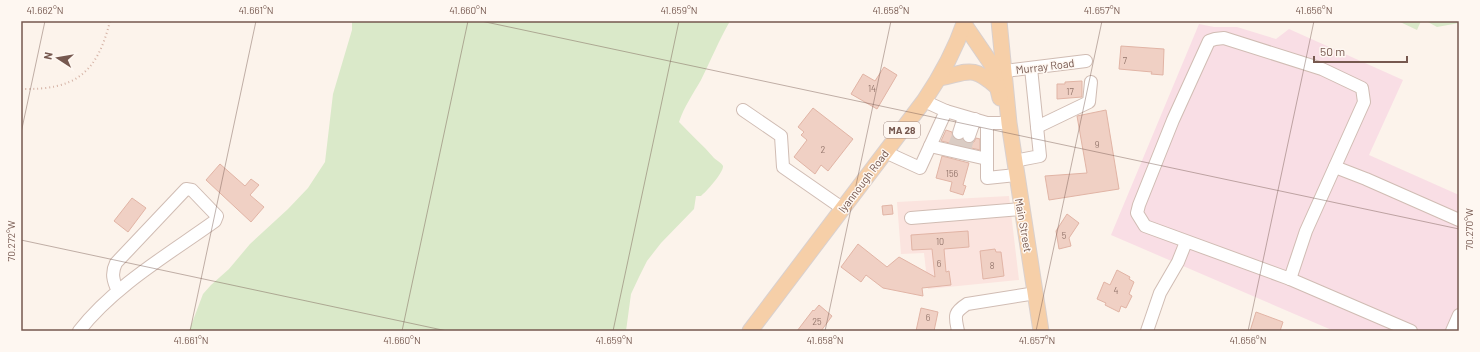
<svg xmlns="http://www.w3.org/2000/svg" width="1480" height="352" viewBox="0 0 1480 352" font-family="Barlow,sans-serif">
<rect width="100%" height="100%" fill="#fcf3eb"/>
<!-- commercial -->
<polygon fill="#fbe4df" points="1009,196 1019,280 928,289 924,253 901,254 897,202"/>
<!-- medical -->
<polygon fill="#f9dee5" points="1199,24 1214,27 1237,27 1276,39 1289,29 1403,80 1369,155 1459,195 1459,331 1334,331 1111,235"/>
<!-- green -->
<g fill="#dae9c9">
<path d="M352,21H730C719,40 711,60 701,80C693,94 684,107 679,122C690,134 703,145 714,158C717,161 722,163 723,166C724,172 706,192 701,196H696L694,209L661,243L647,261L639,277L631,294L626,331H189L203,294L211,285L229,269L250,244L288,209L308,188L325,162L333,94L352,30Z"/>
<polygon points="1398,21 1421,21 1417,30"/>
<polygon points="1426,21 1459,21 1459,23 1437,27"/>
</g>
<!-- building -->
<g fill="#f0d0c4" stroke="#e1b4a5">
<polygon points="1121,46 1164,49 1163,75 1151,74 1152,72 1119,69"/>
<polygon points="884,67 897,75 877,109 851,94 863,74 875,81"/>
<polygon points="1082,81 1082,97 1057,99 1057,84 1065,84 1065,82"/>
<polygon points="813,108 853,139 828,171 821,165 815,174 794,157 807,140 801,135 804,132 798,127"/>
<polygon points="1106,110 1119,189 1049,200 1045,176 1087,173 1077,116"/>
<polygon points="946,130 952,132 953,138 956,140 963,139 967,143 974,142 976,138 980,139 980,150 941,141"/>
<polygon points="942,156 969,163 963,185 966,186 963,195 950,191 952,182 936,178"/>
<polygon points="220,164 245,186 251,179 259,185 250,195 264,207 251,222 206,180"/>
<polygon points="132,198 146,208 128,232 114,221"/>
<polygon points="892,205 893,214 883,215 882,206"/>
<polygon points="1067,214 1079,223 1069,238 1071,246 1059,249 1056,231"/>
<polygon points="968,231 969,247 944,249 946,272 949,271 951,285 922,288 923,296 883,288 866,275 861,282 841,267 858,244 887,267 899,257 935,277 932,249 912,250 911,235"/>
<polygon points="995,249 996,252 1001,252 1004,276 983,279 980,251"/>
<polygon points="1117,270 1130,277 1129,279 1134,282 1129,294 1132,296 1126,308 1121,306 1119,312 1105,305 1106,303 1097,299 1104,282 1110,285"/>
<polygon points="819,305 832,316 821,331 797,331 813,310 814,311"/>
<polygon points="921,308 938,312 934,331 916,331"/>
<polygon points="1256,312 1283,322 1280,331 1250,331"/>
</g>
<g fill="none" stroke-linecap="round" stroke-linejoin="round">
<!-- minor-tunnel -->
<g stroke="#daccc4" stroke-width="12" stroke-dasharray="12 6" stroke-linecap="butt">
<polyline points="954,146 959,133"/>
<polyline points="965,149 969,136"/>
</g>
<defs>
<g id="minor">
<polygon points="1224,38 1322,69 1362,88 1364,102 1306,231 1290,279 1145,226 1137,213 1139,205 1173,120 1209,41 1215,39"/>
<polyline points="1005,71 1086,61"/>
<polyline points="743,110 781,136 783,167 842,208"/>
<polyline points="946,111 987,123 987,178 1016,175"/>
<polyline points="987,123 1009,123"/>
<polyline points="1037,127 1089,102 1091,82"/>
<polyline points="959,133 964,117"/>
<polyline points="969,136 975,119"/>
<polyline points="930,146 987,159"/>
<polyline points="885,152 920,168 946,111 924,101"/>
<polyline points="1014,161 1040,156 1031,68"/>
<polyline points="1335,167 1366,179 1459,220"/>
<polyline points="911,218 1021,209"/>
<polyline points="1290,279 1411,331"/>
<path d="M79,331C114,286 169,254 215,221L217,216L192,190L186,189L116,263C111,273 113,281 118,291"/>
<path d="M958,331C955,316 953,313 967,304L1036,293"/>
<polyline points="1147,331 1160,293 1178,262 1186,242"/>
<polyline points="1452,331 1459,315"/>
</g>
<g id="major">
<polyline points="999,21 1009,123 1041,331"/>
<polyline points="964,24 992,65 1000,98"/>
<path d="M940,78C969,72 972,65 996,86"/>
<path d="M750,331L924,101C941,76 955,50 965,21"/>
</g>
</defs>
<!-- minor casing -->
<use href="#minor" stroke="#d0bcb3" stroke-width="14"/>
<!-- major casing -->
<use href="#major" stroke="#d9d0ce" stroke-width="17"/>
<!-- path -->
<path stroke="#d5b3a6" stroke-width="2" stroke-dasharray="1 3" stroke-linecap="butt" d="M21,89C75,90 97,74 110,21"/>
<!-- minor -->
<use href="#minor" stroke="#fff" stroke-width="12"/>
<!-- major -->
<use href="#major" stroke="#f6cfa8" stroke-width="15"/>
</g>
<!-- ticks -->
<path fill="none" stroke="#76584f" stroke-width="1" stroke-opacity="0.45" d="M481,21L1459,229M21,133L45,21M21,240L447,331M190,331L256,21M402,331L468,21M613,331L679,21M825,331L891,21M1036,331L1102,21M1248,331L1314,21"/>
<g text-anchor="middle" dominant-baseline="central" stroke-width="3" stroke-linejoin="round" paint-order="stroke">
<!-- number labels -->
<g font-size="9" fill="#94766c">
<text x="1125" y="60">7</text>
<text x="872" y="88">14</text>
<text x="1070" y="91">17</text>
<text x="1097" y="144">9</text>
<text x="823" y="149">2</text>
<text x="952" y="173">156</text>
<text x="1064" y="235">5</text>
<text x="940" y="241">10</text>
<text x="939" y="263">6</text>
<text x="992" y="265">8</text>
<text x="1116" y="290">4</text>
<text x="928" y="317">6</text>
<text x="817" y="321">25</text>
</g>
<!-- shield labels -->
<rect fill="#fef7f1" stroke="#9f8880" stroke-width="1" x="884" y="122" width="36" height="16" rx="3"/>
<g font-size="10" font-weight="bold" fill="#76584f">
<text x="902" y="130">MA 28</text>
</g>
<!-- street labels -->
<g font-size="11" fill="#76584f" stroke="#fef7f1">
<text transform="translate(1045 66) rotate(-7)">Murray Road</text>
<text transform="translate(863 181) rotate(-53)">Iyannough Road</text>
<text transform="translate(1024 225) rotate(80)">Main Street</text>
</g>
</g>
<!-- border -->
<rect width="1480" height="352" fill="none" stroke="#fef7f1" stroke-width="44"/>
<!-- north arrow -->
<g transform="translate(58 58) rotate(282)" stroke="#fef7f1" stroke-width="3" paint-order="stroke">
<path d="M0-3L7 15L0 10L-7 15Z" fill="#76584f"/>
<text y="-6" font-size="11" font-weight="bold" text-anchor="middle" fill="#76584f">N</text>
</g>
<!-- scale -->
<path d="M1314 56v6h93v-6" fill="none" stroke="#76584f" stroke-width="2"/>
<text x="1320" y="56" font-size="12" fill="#76584f" stroke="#fef7f1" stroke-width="3" paint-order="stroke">50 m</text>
<rect x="22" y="22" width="1436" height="308" fill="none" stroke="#76584f" stroke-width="1.5"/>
<g font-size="10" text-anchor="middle" fill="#76584f">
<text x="45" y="14">41.662°N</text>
<text x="256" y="14">41.661°N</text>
<text x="468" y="14">41.660°N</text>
<text x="679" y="14">41.659°N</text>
<text x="891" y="14">41.658°N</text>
<text x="1102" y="14">41.657°N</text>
<text x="1314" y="14">41.656°N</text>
<text transform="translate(1469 229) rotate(-90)" y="4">70.270°W</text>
<text transform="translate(11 241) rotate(-90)" y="4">70.272°W</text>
<text x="191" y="344">41.661°N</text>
<text x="402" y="344">41.660°N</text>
<text x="614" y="344">41.659°N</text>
<text x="825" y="344">41.658°N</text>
<text x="1037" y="344">41.657°N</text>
<text x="1248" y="344">41.656°N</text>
</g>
</svg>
